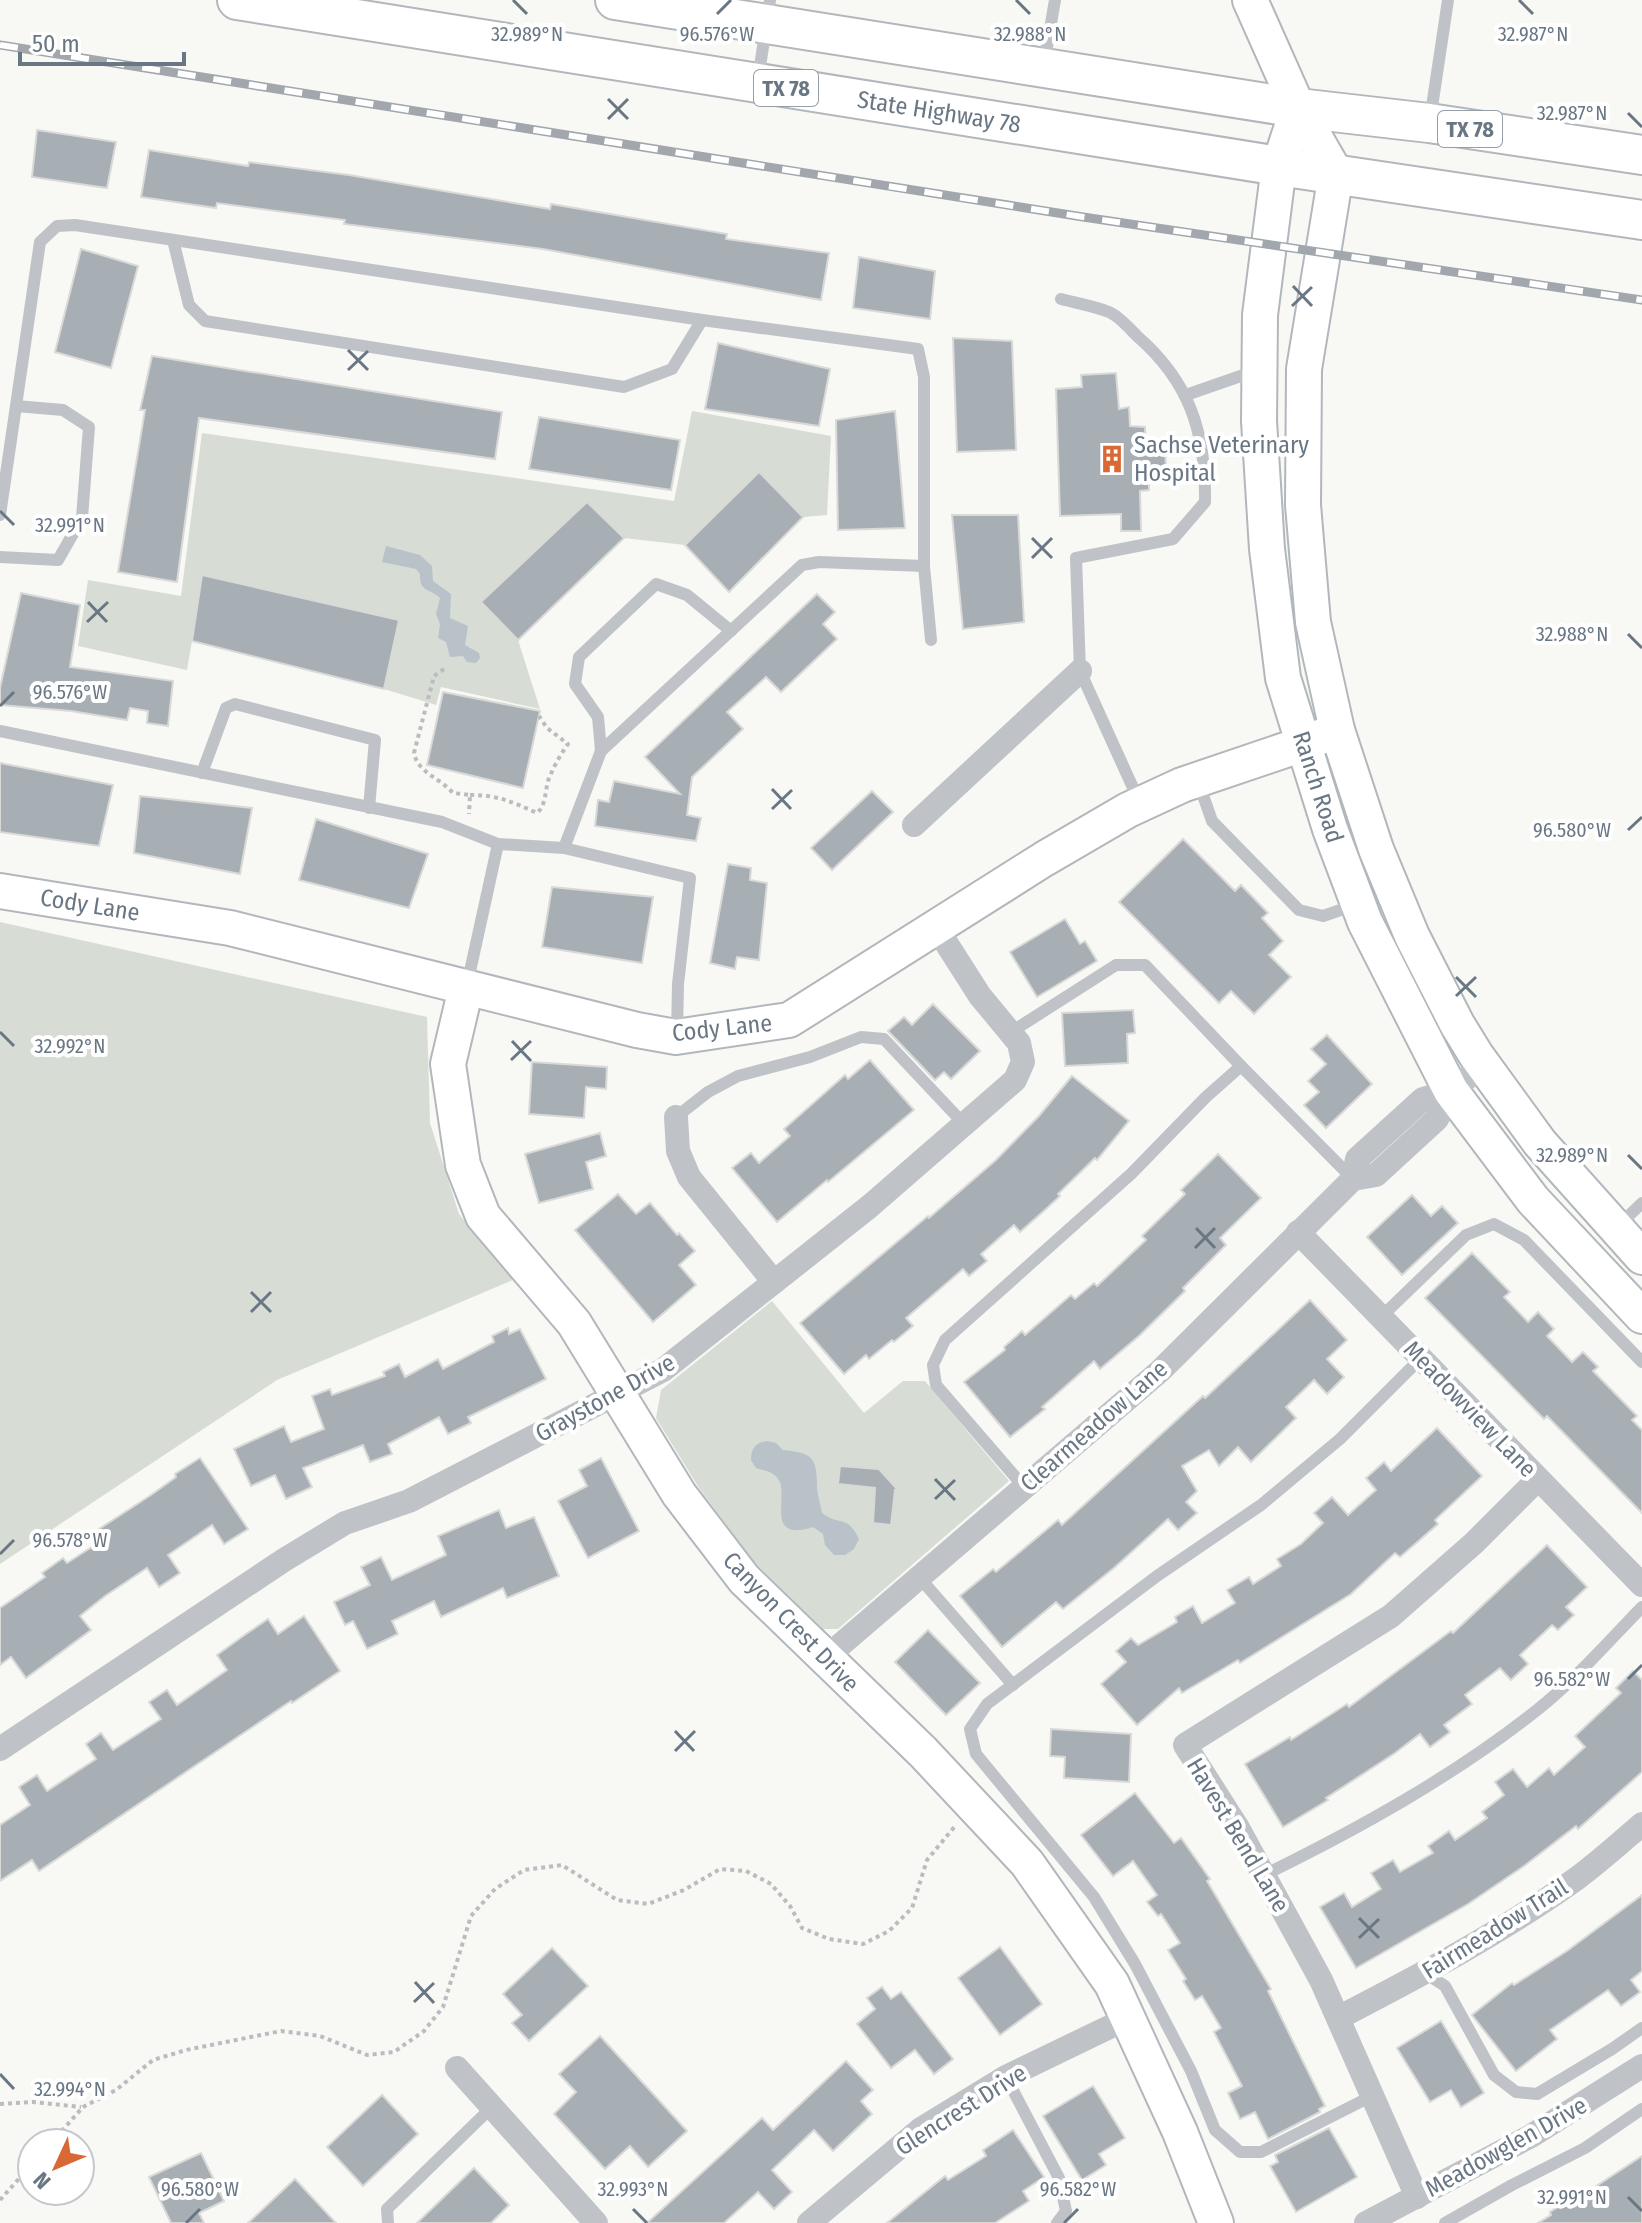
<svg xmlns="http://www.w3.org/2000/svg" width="1642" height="2223" viewBox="0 0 1642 2223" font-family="'Fira Sans Condensed',sans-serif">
<rect width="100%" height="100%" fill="#f8f8f5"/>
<!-- green -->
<g fill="#d7dcd5">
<polygon points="692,411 831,436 827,515 803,517 759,473 685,545 624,538 586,502 481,602 518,640 540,709 441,687 436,705 384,689 399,620 203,575 187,670 78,646 88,580 181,596 202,433 674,501"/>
<polygon points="0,922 427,1017 430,1123 459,1214 513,1280 277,1380 0,1564"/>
<polygon points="772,1301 864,1413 903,1381 925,1381 1009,1481 838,1629 823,1629 755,1563 699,1488 656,1418 661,1390"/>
</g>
<!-- water -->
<g fill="#b9c2c8">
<path d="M386,546L420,555L432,566L433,581L451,594L450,618L468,626L465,645L479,653L480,658L476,663L467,662L463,656L450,657L446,642L438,638L440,624L436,614L440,598C429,588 419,592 420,574L416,569L382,562Z"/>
<path d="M768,1441L776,1443L783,1450C812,1453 817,1457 817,1486C817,1495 821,1504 822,1513C841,1527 847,1514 859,1539L854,1549L845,1555H834L825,1545L823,1534L813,1527C763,1543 790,1494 778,1479C773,1471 764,1471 756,1468L751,1460C751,1448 756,1442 768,1441Z"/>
</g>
<!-- building -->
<g fill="#a7aeb4" stroke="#d9d9d8" stroke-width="2">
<polygon points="37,130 116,142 107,188 32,177"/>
<polygon points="149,150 248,166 249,162 349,175 550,209 551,204 727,234 726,239 829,253 821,300 543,249 344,224 345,220 217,203 216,208 141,197"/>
<polygon points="81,249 138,266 111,368 55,352"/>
<polygon points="859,257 935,271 930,319 853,308"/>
<polygon points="953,338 1012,341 1016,450 957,452"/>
<polygon points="718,343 830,369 819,426 705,409"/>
<polygon points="152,356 502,412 495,459 199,418 177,582 118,572 145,410 140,410"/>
<polygon points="1116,373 1119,409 1129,407 1130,426 1145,427 1146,451 1165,450 1166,467 1149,470 1149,490 1140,491 1141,531 1121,531 1121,514 1060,516 1056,389 1082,387 1081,375"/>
<polygon points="895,411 905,528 838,530 836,420"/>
<polygon points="539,417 680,440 671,490 529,469"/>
<polygon points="759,472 803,517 729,592 685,545"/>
<polygon points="587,502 624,538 518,640 481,602"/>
<polygon points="952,515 1018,515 1024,622 963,629"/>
<polygon points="202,575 399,620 384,689 192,641"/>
<polygon points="21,593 80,605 70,667 173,681 168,726 147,723 148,711 130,708 127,720 71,711 0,705 0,688"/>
<polygon points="817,594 835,612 823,624 837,639 781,692 766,677 727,712 743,729 692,777 687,815 701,818 696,841 595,826 598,800 609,802 614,781 680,794 645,757"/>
<polygon points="443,692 540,711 523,788 427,765"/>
<polygon points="0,763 113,785 99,846 0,832"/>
<polygon points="872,791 893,812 832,870 811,848"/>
<polygon points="140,796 252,808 240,874 134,853"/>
<polygon points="316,819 428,854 409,908 299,880"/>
<polygon points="1183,839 1235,891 1241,885 1268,913 1262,918 1283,941 1269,955 1291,977 1254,1014 1231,991 1219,1003 1119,902"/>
<polygon points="728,864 751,868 750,880 767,883 759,960 737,957 735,969 710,963"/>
<polygon points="552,887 653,897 642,963 542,947"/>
<polygon points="1065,919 1080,944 1085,941 1097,961 1037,997 1010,952"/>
<polygon points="933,1004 980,1051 951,1079 944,1072 935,1080 888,1031 904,1017 912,1025"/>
<polygon points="1133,1010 1135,1033 1127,1034 1128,1063 1065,1066 1062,1013"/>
<polygon points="1327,1035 1372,1084 1326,1128 1304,1105 1319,1092 1308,1081 1326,1064 1311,1049"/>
<polygon points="870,1060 914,1110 828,1182 827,1180 777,1222 732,1168 751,1153 759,1163 790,1136 784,1129 845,1075 848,1079"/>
<polygon points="532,1062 607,1067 606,1089 586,1087 584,1118 529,1114"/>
<polygon points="1072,1076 1129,1121 1097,1160 1095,1158 1058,1194 1060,1196 1047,1208 1020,1232 1014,1225 981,1254 987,1261 969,1276 963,1269 906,1318 913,1326 894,1342 892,1340 869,1359 866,1355 844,1374 800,1323 928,1216 929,1218 996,1160 1039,1116"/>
<polygon points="600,1133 606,1156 586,1162 593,1189 539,1203 525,1154"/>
<polygon points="1218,1154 1261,1198 1220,1238 1226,1245 1183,1288 1185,1291 1140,1335 1100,1369 1094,1361 1042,1407 1045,1409 1010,1437 964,1382 1005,1350 1004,1347 1022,1331 1025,1335 1071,1295 1075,1299 1094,1283 1097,1286 1146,1240 1142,1236 1185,1194 1181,1190"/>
<polygon points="618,1194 636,1214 650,1203 677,1235 679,1233 695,1251 679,1265 696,1285 653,1322 575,1230"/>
<polygon points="1412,1195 1431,1216 1442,1206 1458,1223 1402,1275 1367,1237"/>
<polygon points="1472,1253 1510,1292 1504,1297 1528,1322 1538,1312 1554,1329 1547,1336 1572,1362 1583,1352 1598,1367 1593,1371 1637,1416 1632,1420 1642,1430 1642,1513 1547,1416 1544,1419 1425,1298"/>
<polygon points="1310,1300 1347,1340 1327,1359 1344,1377 1327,1394 1314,1380 1286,1407 1296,1418 1251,1462 1238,1447 1219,1466 1209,1450 1182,1466 1197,1491 1186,1502 1197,1513 1178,1530 1168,1519 1115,1567 1063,1609 1056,1602 1002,1647 960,1596 993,1569 996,1572 1058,1520 1062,1525 1203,1396 1205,1398"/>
<polygon points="508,1328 509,1334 520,1329 546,1379 468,1417 471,1423 448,1434 439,1417 388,1444 392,1454 370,1462 363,1445 303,1468 312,1487 286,1499 275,1475 251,1486 234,1449 284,1426 291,1442 324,1429 312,1396 330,1389 332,1395 385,1376 383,1372 399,1364 405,1377 438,1359 443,1369 494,1342 492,1336"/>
<polygon points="1437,1428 1482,1476 1435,1520 1438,1524 1400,1557 1395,1553 1351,1594 1240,1663 1238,1660 1182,1693 1179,1688 1137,1725 1101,1684 1126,1662 1116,1651 1131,1638 1138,1645 1177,1622 1175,1617 1193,1606 1202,1623 1235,1603 1227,1590 1249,1577 1253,1584 1281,1566 1277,1559 1301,1544 1323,1523 1314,1513 1332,1497 1348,1515 1376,1490 1366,1478 1384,1462 1391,1471"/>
<polygon points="200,1458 248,1529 224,1544 212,1525 168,1555 180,1573 159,1587 147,1568 105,1596 80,1616 91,1630 26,1678 11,1657 0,1665 0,1608 45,1577 42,1573 63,1558 67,1563 98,1543 99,1529 151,1495 176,1477 175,1474"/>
<polygon points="601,1458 639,1531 588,1558 558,1501 587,1486 579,1470"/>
<polygon points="840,1466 877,1469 877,1467 899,1491 895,1490 891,1525 873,1523 875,1488 838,1484"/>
<polygon points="499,1510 506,1528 534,1517 559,1576 507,1598 503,1588 441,1617 434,1601 392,1621 398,1634 367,1649 353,1621 345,1625 334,1602 370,1585 361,1567 381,1557 392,1580 446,1555 438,1536"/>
<polygon points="1547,1545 1587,1587 1566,1607 1574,1615 1558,1630 1552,1625 1520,1655 1528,1664 1511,1680 1500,1668 1465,1695 1472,1704 1444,1725 1450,1732 1430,1747 1420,1734 1395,1753 1326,1798 1328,1800 1283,1827 1245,1764 1290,1737 1291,1740 1347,1704 1349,1707 1451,1631 1453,1633"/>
<polygon points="304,1616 340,1671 292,1703 291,1701 39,1871 32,1860 0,1881 0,1825 30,1805 19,1787 37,1775 47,1791 96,1759 86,1744 101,1733 113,1750 161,1719 149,1702 167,1690 177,1705 227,1670 217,1655 246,1634 268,1619 278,1634"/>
<polygon points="928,1630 980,1683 946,1715 895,1662"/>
<polygon points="1633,1671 1642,1680 1642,1772 1578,1829 1576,1826 1524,1866 1468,1904 1356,1968 1320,1907 1344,1893 1352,1907 1381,1889 1371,1873 1393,1860 1400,1872 1433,1853 1428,1846 1449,1831 1455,1840 1487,1818 1482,1812 1504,1795 1495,1782 1513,1769 1527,1787 1549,1768 1554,1775 1585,1747 1575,1736 1621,1693 1616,1688"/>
<polygon points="1051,1729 1131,1734 1129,1782 1064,1778 1065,1757 1050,1756"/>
<polygon points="1135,1793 1174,1843 1181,1838 1210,1879 1207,1881 1271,1989 1268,1991 1325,2106 1319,2109 1320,2112 1268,2139 1255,2112 1240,2119 1228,2093 1242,2086 1214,2032 1221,2028 1202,1996 1195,2000 1183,1981 1186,1979 1168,1950 1180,1943 1161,1914 1158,1916 1147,1902 1157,1895 1133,1861 1113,1876 1081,1835"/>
<polygon points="1642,1895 1642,1971 1631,1980 1640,1992 1621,2006 1608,1990 1550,2030 1557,2039 1516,2071 1472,2015 1512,1983 1514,1985 1567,1951"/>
<polygon points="1000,1947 1042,2004 1000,2035 958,1978"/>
<polygon points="552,1948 588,1986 529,2041 512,2023 522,2015 503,1994"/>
<polygon points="882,1987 891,1999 901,1992 953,2059 934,2074 915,2050 891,2068 857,2024 875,2009 867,1998"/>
<polygon points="1441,2021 1484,2093 1461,2107 1451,2090 1430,2102 1397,2048"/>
<polygon points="600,2036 687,2131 648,2167 630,2146 605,2169 554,2114 576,2092 559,2074"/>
<polygon points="846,2061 873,2090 861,2101 872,2114 833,2151 814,2130 772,2170 792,2192 774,2209 758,2192 724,2223 647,2223 762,2118 773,2130"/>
<polygon points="1093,2086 1125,2138 1099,2154 1106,2165 1082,2180 1043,2116"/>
<polygon points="382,2095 418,2134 363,2186 327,2147"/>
<polygon points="1329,2128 1357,2177 1296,2212 1270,2166 1278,2162 1275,2155"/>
<polygon points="1013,2130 1044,2177 1023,2191 1029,2201 995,2223 887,2223 945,2176 948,2180 986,2156 983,2150"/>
<polygon points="201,2153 224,2201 199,2213 204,2223 171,2223 149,2177"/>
<polygon points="1642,2156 1642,2223 1538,2223 1551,2215 1550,2212 1568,2201 1569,2204"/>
<polygon points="474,2168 509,2205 491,2223 417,2223"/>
<polygon points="295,2179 336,2223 248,2223"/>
</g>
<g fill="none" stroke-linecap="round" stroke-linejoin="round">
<defs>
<g id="secondary">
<polyline points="1250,0 1298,108 1336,174 1304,369 1303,505 1313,622 1337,730 1376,849 1412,936 1457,1024 1476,1055 1540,1143 1642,1257"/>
<polyline points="1298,108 1279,166 1260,315 1259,421 1267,549 1283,678 1330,829 1365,922 1451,1091 1533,1200 1642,1316"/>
<polyline points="0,891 230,928 637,1030 676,1037 789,1020 1044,859 1128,810 1182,785 1303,744 1337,730"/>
<polyline points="466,988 448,1064 463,1165 483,1216 574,1323 679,1494 744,1579 923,1752 1027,1863 1112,1984 1180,2132 1216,2223"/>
</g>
<g id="primary">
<polyline points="237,0 1279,166 1642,220"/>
<polyline points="615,0 1298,108 1429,123 1642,155"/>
</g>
</defs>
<!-- secondary casing -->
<use href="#secondary" stroke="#b2b7bc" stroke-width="38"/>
<!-- primary casing -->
<use href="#primary" stroke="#b3b7bb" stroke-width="42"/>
<!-- path -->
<g stroke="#babcbf" stroke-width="4" stroke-dasharray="4 4" stroke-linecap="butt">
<path d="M444,669L434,676L414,753C418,773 440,778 453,793L470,795L469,814"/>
<path d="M470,795C499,795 512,802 537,813C546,805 545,792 548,781C553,768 560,755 568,744L547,728L539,716"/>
<polyline points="0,2104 33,2102 81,2107"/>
<polyline points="51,2143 83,2107 116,2090 153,2060 186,2050 281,2031 320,2036 367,2055 394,2052 424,2031 443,2007 471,1916 495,1889 524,1870 562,1865 617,1900 648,1904 684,1890 720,1869 746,1871 771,1884 790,1906 802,1928 829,1939 863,1944 889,1931 912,1908 927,1860 956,1825"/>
<polyline points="0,2200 32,2164"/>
</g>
<!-- lane -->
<g stroke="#bfc3c7" stroke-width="12">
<polyline points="1044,64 1055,0"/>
<polyline points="758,80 770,0"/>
<polyline points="1430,120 1448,0"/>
<polyline points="173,240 189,305 205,321 624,387 672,369 702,320"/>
<path d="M1061,299C1076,303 1094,306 1109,312C1119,316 1129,328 1137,336C1190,382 1206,433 1205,502L1173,539L1076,558L1080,671L1139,801"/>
<polyline points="1186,395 1255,371"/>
<polyline points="0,515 40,242 57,226 75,225 702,320 918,349 924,377 924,566 931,640"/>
<polyline points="0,557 58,560 82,518 89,427 63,410 16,406"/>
<polyline points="0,731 442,822 498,844 564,848 690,878 678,984 677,1034"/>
<polyline points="601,751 598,717 575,684 579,657 656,584 687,595 731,631"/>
<polyline points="202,773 226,708 235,704 375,740 369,808"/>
<polyline points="1198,781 1212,821 1299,910 1323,916 1355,905"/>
<polyline points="564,848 601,751 802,565 819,562 924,566"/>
<polyline points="467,985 498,844"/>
<polyline points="1011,1032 1116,965 1145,965 1241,1066"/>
<polyline points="676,1117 708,1092 738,1076 810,1057 861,1037 884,1039 964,1124"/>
<polyline points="1618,1226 1642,1203"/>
<polyline points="1380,1318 1466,1235 1494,1224 1524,1240 1642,1362"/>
<polyline points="1024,1487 936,1385 933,1365 945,1340 1131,1174 1206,1097 1241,1066 1353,1179"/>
<polyline points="919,1577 1013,1685"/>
<path d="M1264,1875C1358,1829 1454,1776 1537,1710C1575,1680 1608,1642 1642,1607"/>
<polyline points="1425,1973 1445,1986 1494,2075 1516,2092 1537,2094 1612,2049 1642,2028"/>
<polyline points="1006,2077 1059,2178 1066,2211 1057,2223"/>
<polyline points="1372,2096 1261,2152 1240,2152 1215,2130 1191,2071 1135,1964 1094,1897 976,1754 970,1729 987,1704 1157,1576 1261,1505 1340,1439 1420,1359"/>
<polyline points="388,2223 387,2209 492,2107"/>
<polyline points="1445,2223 1512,2185 1585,2148 1642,2109"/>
</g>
<!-- street -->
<g stroke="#bfc3c7" stroke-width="24">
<polyline points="914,825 1080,671"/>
<polyline points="676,1117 678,1151 689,1177 774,1282"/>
<polyline points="1353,1179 1357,1159 1423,1099 1451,1091 1483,1065"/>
<polyline points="1298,1232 1642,1585"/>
<polyline points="824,1659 1160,1371 1353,1179 1376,1175 1437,1119 1451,1091"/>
<polyline points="0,1749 284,1560 345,1523 409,1501 663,1370 870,1206 1015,1080 1023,1062 1019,1043 980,996 936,927"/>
<path d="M1338,2018C1419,1976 1501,1933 1576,1879C1599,1862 1620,1843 1642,1824"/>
<polyline points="457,2068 596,2223"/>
<polyline points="1417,2197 1321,1980 1238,1828 1185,1745 1391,1616 1474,1543 1538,1479"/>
<polyline points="809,2223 921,2129 1006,2077 1128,2018"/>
<polyline points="1366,2223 1531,2136 1642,2066"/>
</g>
<!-- secondary -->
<use href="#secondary" stroke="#fff" stroke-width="34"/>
<!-- primary -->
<use href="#primary" stroke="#fff" stroke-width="38"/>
<defs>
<polyline id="rail" points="0,45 1083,217 1642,300"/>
</defs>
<!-- rail casing -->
<use href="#rail" stroke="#a1a7ad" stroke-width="9"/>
<!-- rail -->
<use href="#rail" stroke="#fff" stroke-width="6" stroke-dasharray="18" stroke-linecap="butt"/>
</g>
<!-- ticks -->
<path fill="none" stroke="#697684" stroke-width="3" d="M513,0L527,14M1016,0L1030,14M1519,0L1533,14M717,14L731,0M608,99L628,119M1628,113L1642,127M608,119L628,99M1293,286L1312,306M1292,306L1312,287M348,350L368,370M348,370L368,351M0,511L14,525M1032,538L1052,558M1032,558L1052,538M88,602L107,622M87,622L108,602M1628,634L1642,648M0,706L14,692M772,789L791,809M772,809L792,790M1628,830L1642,817M1456,977L1476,997M1456,996L1476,977M0,1032L14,1046M512,1041L531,1061M511,1060L531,1041M1628,1155L1642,1169M1196,1228L1215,1248M1195,1248L1215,1228M251,1292L271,1312M251,1312L271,1292M935,1479L955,1500M935,1499L955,1480M0,1554L14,1540M1628,1679L1642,1665M675,1731L694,1751M675,1751L695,1731M1359,1918L1379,1938M1359,1938L1379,1919M415,1982L434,2003M414,2002L434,1983M0,2074L14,2089M1628,2197L1642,2211M633,2209L647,2223M186,2223L200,2209M1064,2223L1078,2209"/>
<!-- icons -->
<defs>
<symbol id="building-bare" viewBox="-9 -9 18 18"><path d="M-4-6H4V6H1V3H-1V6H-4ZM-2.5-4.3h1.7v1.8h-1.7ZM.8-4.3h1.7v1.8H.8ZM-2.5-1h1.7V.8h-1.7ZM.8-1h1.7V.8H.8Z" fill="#d96934" stroke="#fff" stroke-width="2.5" paint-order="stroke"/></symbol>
</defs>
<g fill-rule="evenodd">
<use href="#building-bare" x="1092" y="439" width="40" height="40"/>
</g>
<g text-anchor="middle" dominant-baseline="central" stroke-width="8" stroke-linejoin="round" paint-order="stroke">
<!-- shield labels -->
<g fill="#fff" stroke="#969fa9" stroke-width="2">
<rect x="754" y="70" width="64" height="36" rx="6"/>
<rect x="1438" y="111" width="64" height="36" rx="6"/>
</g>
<g font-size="22" font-weight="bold" fill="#697684">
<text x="786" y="88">TX 78</text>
<text x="1470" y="129">TX 78</text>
</g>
<!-- street labels -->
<g font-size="24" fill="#697684" stroke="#fff">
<text transform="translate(939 112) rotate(9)">State Highway 78</text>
<text transform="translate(1318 787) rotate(72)">Ranch Road</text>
<text transform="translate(90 905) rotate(9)">Cody Lane</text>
<text transform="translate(722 1028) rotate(-6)">Cody Lane</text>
<text transform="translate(605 1398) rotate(-29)">Graystone Drive</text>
<text transform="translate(1470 1409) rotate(46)">Meadowview Lane</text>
<text transform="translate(1094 1426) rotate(-41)">Clearmeadow Lane</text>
<text transform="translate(791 1622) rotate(46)">Canyon Crest Drive</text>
<text transform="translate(1238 1835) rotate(59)">Havest Bend Lane</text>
<text transform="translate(1495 1929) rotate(-32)">Fairmeadow Trail</text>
<text transform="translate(961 2110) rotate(-32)">Glencrest Drive</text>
<text transform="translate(1506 2147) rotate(-29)">Meadowglen Drive</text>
</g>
<!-- poi labels -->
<g font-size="24" fill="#697684" stroke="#fff" text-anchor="start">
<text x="1134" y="445">Sachse Veterinary<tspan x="1134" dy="28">Hospital</tspan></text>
</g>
</g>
<g font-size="20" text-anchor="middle" fill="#697684" stroke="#fff" stroke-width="8" stroke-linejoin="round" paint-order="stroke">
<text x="717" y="41">96.576°W</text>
<text x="527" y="41">32.989°N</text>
<text x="1030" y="41">32.988°N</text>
<text x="1533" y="41">32.987°N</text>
<text x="1572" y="120">32.987°N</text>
<text x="70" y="532">32.991°N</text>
<text x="1572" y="641">32.988°N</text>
<text x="70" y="699">96.576°W</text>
<text x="1572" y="837">96.580°W</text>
<text x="70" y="1053">32.992°N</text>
<text x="1572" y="1162">32.989°N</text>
<text x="70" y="1547">96.578°W</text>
<text x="1572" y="1686">96.582°W</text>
<text x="70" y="2096">32.994°N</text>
<text x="633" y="2196">32.993°N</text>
<text x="200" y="2196">96.580°W</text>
<text x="1078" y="2196">96.582°W</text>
<text x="1572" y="2204">32.991°N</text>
</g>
<!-- north arrow -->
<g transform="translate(56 2167) rotate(226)"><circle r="38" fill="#ffffff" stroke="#c3c8ce" stroke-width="2"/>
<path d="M0-6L14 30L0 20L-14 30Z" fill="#d96934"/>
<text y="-12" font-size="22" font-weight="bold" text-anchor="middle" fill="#697684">N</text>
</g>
<!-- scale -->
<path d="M20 52v12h164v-12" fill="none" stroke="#697684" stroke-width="4"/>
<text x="32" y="52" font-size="24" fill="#697684" stroke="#ffffff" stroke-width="6" paint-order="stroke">50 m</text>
</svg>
